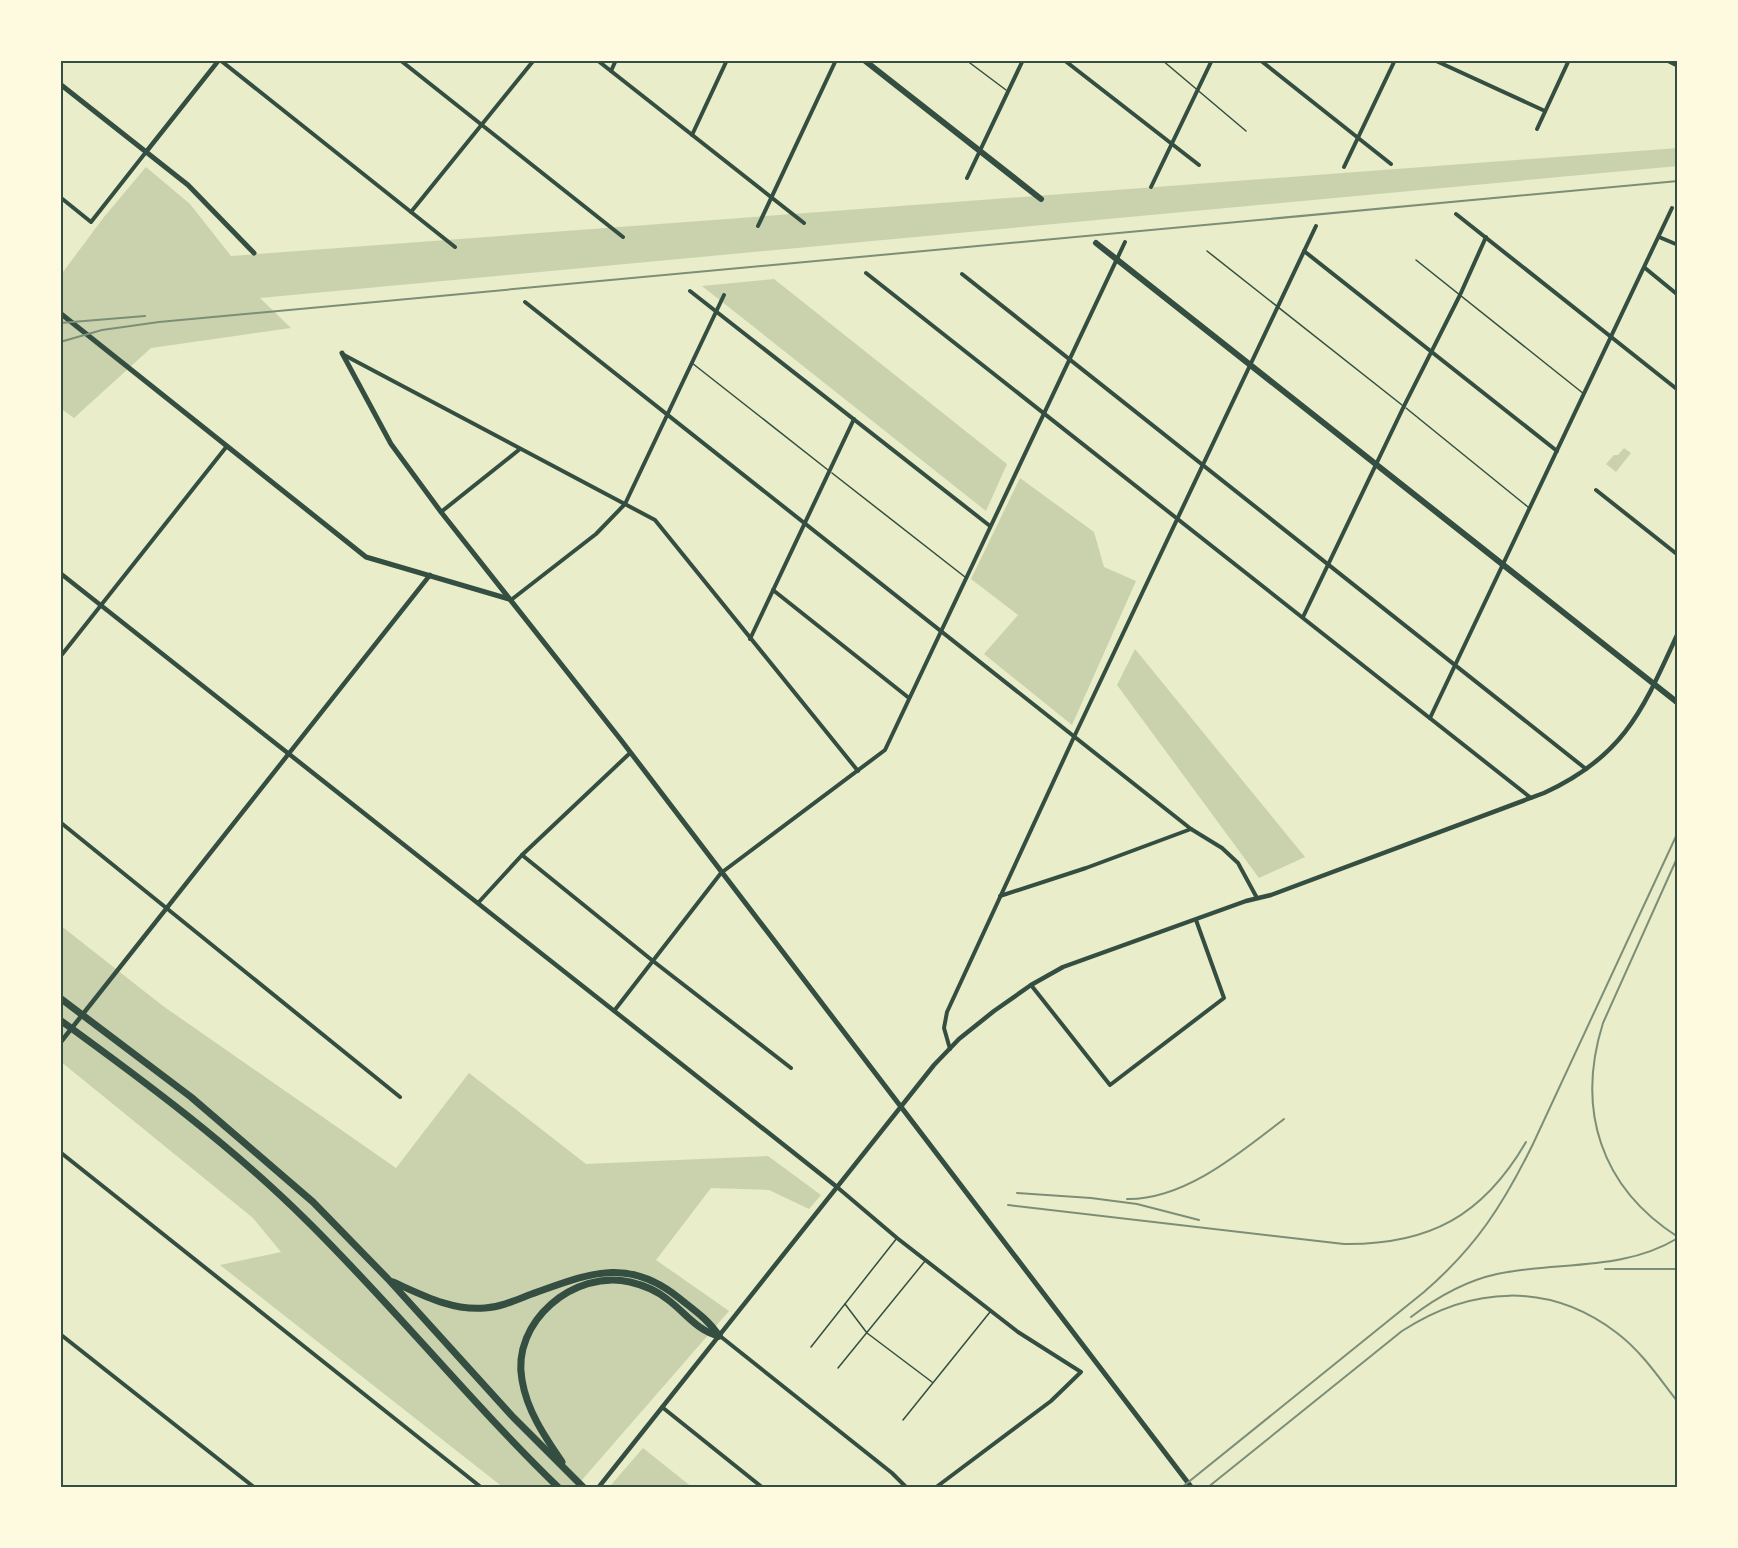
<svg xmlns="http://www.w3.org/2000/svg" width="1738" height="1548" viewBox="0 0 1738 1548" font-family="'Noto Sans',sans-serif">
<rect width="100%" height="100%" fill="#e9edc9"/>
<!-- green -->
<g fill="#cad2ad">
<polygon points="1678,148 1678,166 260,298 291,328 151,348 74,418 60,408 60,276 104,217 146,167 190,204 231,256"/>
<polygon points="774,279 1007,464 986,511 702,286"/>
<polygon points="1624,448 1631,453 1616,472 1606,464 1614,455 1618,455"/>
<polygon points="1020,478 1094,532 1104,567 1136,581 1072,725 984,654 1018,615 971,579"/>
<polygon points="1135,649 1305,857 1259,878 1117,685"/>
<polygon points="60,925 163,1006 396,1168 469,1073 586,1164 768,1156 821,1195 809,1209 769,1190 711,1188 656,1260 729,1311 575,1488 504,1488 220,1265 281,1252 253,1218 60,1061"/>
<polygon points="643,1448 693,1488 619,1488 611,1485"/>
</g>
<g fill="none" stroke-linecap="round" stroke-linejoin="round">
<!-- service -->
<g stroke="#344e41" stroke-width="1.5">
<polyline points="966,60 1006,90"/>
<polyline points="1162,60 1246,131"/>
<polyline points="1207,251 1402,405"/>
<polyline points="1416,260 1584,394"/>
<polyline points="692,363 828,470"/>
<polyline points="1406,408 1528,507"/>
<polyline points="832,473 965,577"/>
<polyline points="845,1304 867,1333 932,1382"/>
<polyline points="811,1347 897,1238"/>
<polyline points="838,1368 925,1261"/>
<polyline points="903,1420 990,1312"/>
</g>
<!-- minor -->
<g stroke="#344e41" stroke-width="4">
<polyline points="220,60 455,247"/>
<polyline points="400,60 623,237"/>
<polyline points="597,60 804,223"/>
<polyline points="1064,60 1199,165"/>
<polyline points="1260,60 1391,164"/>
<polyline points="1434,60 1545,111"/>
<polyline points="1666,60 1678,66"/>
<polyline points="611,71 616,60"/>
<polyline points="1537,129 1569,60"/>
<polyline points="692,135 727,60"/>
<polyline points="1344,167 1395,60"/>
<polyline points="967,178 1023,60"/>
<polyline points="1151,187 1212,60"/>
<polyline points="60,197 91,222 146,152"/>
<polyline points="411,212 534,60"/>
<polyline points="1456,214 1678,390"/>
<polyline points="758,226 836,60"/>
<polyline points="1659,237 1678,245"/>
<polyline points="1304,251 1557,451"/>
<polyline points="1645,268 1678,295"/>
<polyline points="866,273 1531,798"/>
<polyline points="962,274 1586,769"/>
<polyline points="690,291 990,526"/>
<polyline points="525,302 1191,829 1222,848 1238,863 1257,898"/>
<polyline points="344,355 655,520 858,771"/>
<polyline points="1596,490 1678,555"/>
<polyline points="441,512 520,449"/>
<polyline points="773,590 909,698"/>
<polyline points="511,600 596,534 625,504 724,295"/>
<polyline points="1303,617 1404,406 1460,295 1486,237"/>
<polyline points="750,639 854,419"/>
<polyline points="60,657 227,446"/>
<polyline points="1430,718 1672,208"/>
<polyline points="60,822 400,1097"/>
<polyline points="522,855 653,961 791,1068"/>
<polyline points="1000,896 1086,868 1191,829"/>
<polyline points="478,903 522,855 630,753"/>
<polyline points="1031,985 1110,1085 1224,998 1196,920"/>
<polyline points="614,1011 721,873 885,750 1125,242"/>
<polyline points="950,1049 944,1028 947,1012 1074,737 1316,226"/>
<polyline points="60,1152 482,1488"/>
<polyline points="837,1187 897,1238 1018,1332 1081,1372 1051,1401 935,1488"/>
<polyline points="60,1334 255,1488"/>
<polyline points="720,1336 892,1473 907,1488"/>
<polyline points="662,1407 763,1488"/>
</g>
<!-- tertiary -->
<g stroke="#344e41" stroke-width="4.5">
<polyline points="146,152 219,60"/>
<polyline points="60,573 837,1187"/>
<polyline points="60,1043 430,575"/>
<path d="M598,1488L934,1065L959,1039L994,1011L1031,985L1063,967L1246,901L1271,895L1544,793C1625,756 1643,709 1678,633"/>
</g>
<!-- secondary -->
<g stroke="#344e41" stroke-width="5">
<polyline points="60,84 188,185 254,253"/>
<polyline points="60,313 366,557 509,599"/>
<polyline points="342,353 391,444 441,512 621,740 1192,1488"/>
</g>
<!-- primary -->
<g stroke="#344e41" stroke-width="6">
<polyline points="864,60 1041,199"/>
<polyline points="1096,243 1678,703"/>
</g>
<!-- motorway -->
<g stroke="#344e41" stroke-width="7">
<polyline points="60,998 191,1097 313,1202 388,1279 513,1417 584,1488"/>
<path d="M60,1020C144,1081 229,1144 303,1217C392,1304 470,1402 559,1488"/>
<path d="M393,1282C422,1295 452,1311 485,1308C500,1307 514,1301 529,1295C586,1275 626,1255 679,1298C694,1310 709,1320 719,1336"/>
<path d="M562,1462C545,1437 527,1411 522,1380C511,1322 574,1269 630,1282C643,1285 657,1291 667,1299C686,1313 696,1330 719,1336"/>
</g>
<!-- rail -->
<g stroke="#7c8e77" stroke-width="2">
<polyline points="60,323 145,316"/>
<polyline points="60,342 102,330 159,322 1678,181"/>
<path d="M1678,856L1603,1023C1576,1109 1600,1187 1678,1237"/>
<polyline points="1017,1193 1091,1198 1137,1204 1199,1220"/>
<path d="M1127,1199C1185,1200 1241,1152 1284,1119"/>
<path d="M1008,1205L1344,1244C1429,1245 1483,1216 1526,1142"/>
<polyline points="1605,1269 1678,1269"/>
<path d="M1411,1317C1437,1297 1465,1281 1497,1274C1558,1261 1622,1272 1678,1238"/>
<path d="M1181,1488L1424,1292C1476,1247 1503,1205 1533,1144L1678,832"/>
<path d="M1207,1488L1402,1331C1471,1286 1549,1281 1617,1333C1642,1352 1659,1378 1678,1402"/>
</g>
</g>
<!-- border -->
<rect width="1738" height="1548" fill="none" stroke="#fefae0" stroke-width="123"/>
<rect x="62" y="62" width="1614" height="1424" fill="none" stroke="#344e41" stroke-width="2"/>
</svg>
